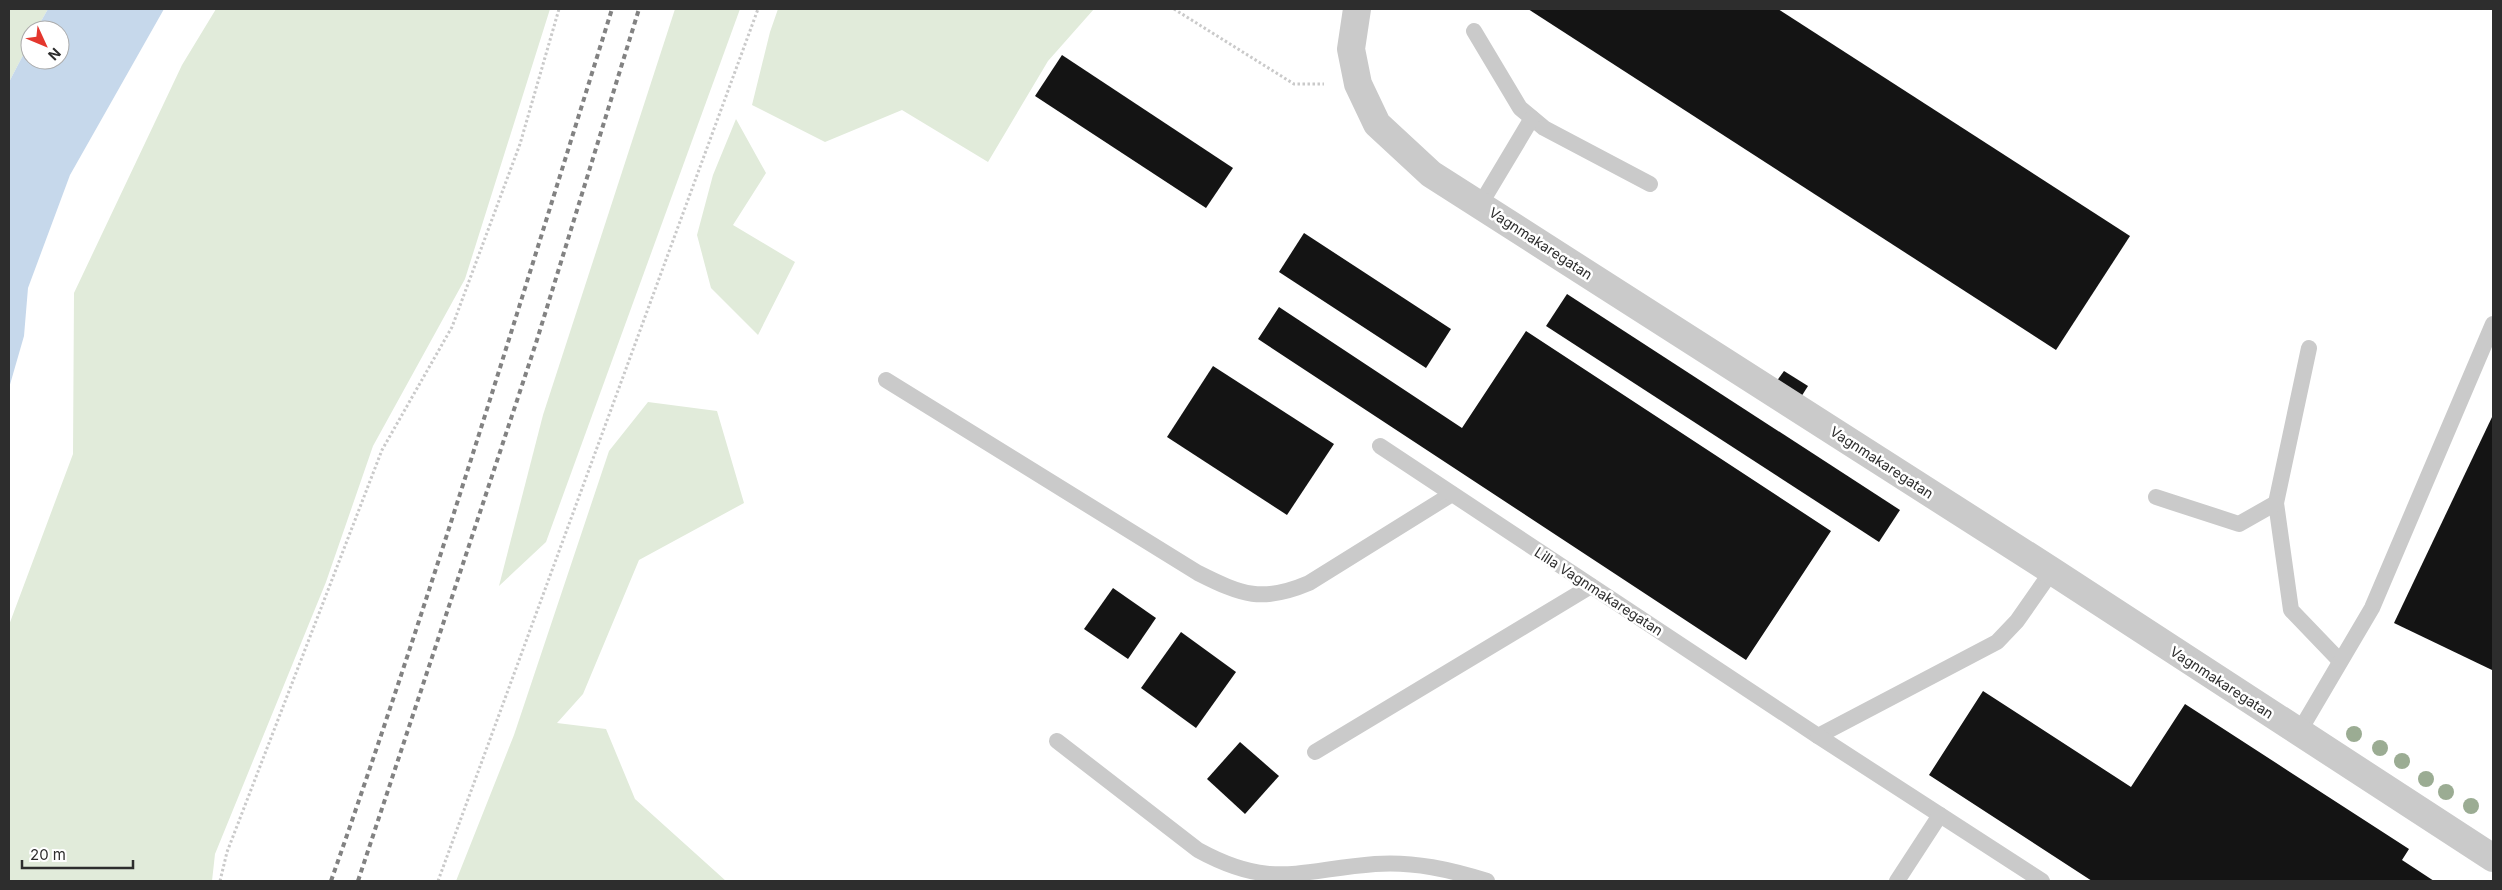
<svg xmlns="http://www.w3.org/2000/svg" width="2502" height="890" viewBox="0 0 2502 890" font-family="Inter,sans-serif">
<rect width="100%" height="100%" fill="#fff"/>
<!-- green -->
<g fill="#e1ebda">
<polygon points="9,9 48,9 36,30 30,30 30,42 9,82"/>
<polygon points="216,9 550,9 465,279 373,446 326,582 215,854 212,881 9,881 9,625 73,454 74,293 182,65"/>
<polygon points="675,9 740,9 546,542 499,586 543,415"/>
<polygon points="778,9 1094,9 1048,61 988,162 902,110 825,142 752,105 770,32"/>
<polygon points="736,119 766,173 733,225 795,262 758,335 711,288 697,235 713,175"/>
<polygon points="648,402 717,411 744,503 639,560 583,694 557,723 606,729 635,799 726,881 456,881 514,735 609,451"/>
</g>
<!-- water -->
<polygon fill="#c6d8eb" points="48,9 164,9 70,175 28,288 24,336 9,388 9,82 30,42 30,60 60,60 60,30 36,30"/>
<!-- building -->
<g fill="#141414">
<polygon points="1528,9 1778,9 2130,236 2056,350"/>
<polygon points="1062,55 1233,168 1206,208 1035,96"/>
<polygon points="1304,233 1451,329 1426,368 1279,272"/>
<polygon points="1567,294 1900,510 1879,542 1546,326"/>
<polygon points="1279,307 1462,428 1526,331 1831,531 1746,660 1258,339"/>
<polygon points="1213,366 1334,444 1287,515 1167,437"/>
<polygon points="1784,371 1808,386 1801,397 1776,382"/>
<polygon points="2493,415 2493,667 2492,670 2394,623"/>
<polygon points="1113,588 1156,618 1128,659 1084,629"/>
<polygon points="1181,632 1236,672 1196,728 1141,688"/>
<polygon points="1983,691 2131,787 2185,704 2409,849 2402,860 2434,881 2092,881 1929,775"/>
<polygon points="1240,742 1279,776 1245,814 1207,779"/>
</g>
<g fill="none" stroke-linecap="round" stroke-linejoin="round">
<!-- path -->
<g stroke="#cacaca" stroke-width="3" stroke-dasharray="2.5 2.5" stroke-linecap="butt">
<polyline points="1174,9 1294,84 1324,84"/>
<polyline points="220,881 227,852 382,450 452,327 520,144 559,9"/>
<polyline points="438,881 758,9"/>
</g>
<!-- lane -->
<g stroke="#cacaca" stroke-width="16">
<polyline points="1474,31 1520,108 1544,128 1650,184"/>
<polyline points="1480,205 1532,118"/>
<polyline points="2309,348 2276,503 2291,610 2340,661"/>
<path d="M886,380L1198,573C1242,595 1262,603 1309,583L1452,494"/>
<polyline points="1380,446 1818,736 1997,642 2017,621 2052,571"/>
<polyline points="2156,497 2239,524 2276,503"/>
<polyline points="2299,732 2372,608 2493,324"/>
<polyline points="1818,736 2042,881"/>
<path d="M1057,741L1198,850C1271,890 1299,870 1375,864C1414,861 1451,870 1487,881"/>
<polyline points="1315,752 1591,586"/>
<polyline points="1897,881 1940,815"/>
</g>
<!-- street -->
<polyline stroke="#cacaca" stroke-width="28" points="1357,9 1351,49 1358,84 1377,124 1431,174 2052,571 2493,858"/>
<!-- rail -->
<g stroke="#828282" stroke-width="4" stroke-dasharray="5 4" stroke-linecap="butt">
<path d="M331,881C432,593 521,300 612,9"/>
<polyline points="358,881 536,343 639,9"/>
</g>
</g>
<!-- trees -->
<g fill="#9bac93">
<circle cx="2354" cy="734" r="8"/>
<circle cx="2380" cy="748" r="8"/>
<circle cx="2402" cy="761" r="8"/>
<circle cx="2426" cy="779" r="8"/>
<circle cx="2446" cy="792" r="8"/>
<circle cx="2471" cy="806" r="8"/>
</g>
<g text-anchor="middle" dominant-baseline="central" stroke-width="5" stroke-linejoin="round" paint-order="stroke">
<!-- street labels -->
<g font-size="14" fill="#2d2d2d" stroke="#fff">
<text transform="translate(1541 243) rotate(33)">Vagnmakaregatan</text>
<text transform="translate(1882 462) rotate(33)">Vagnmakaregatan</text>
<text transform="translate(1599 591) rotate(33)">Lilla Vagnmakaregatan</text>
<text transform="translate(2222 682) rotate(33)">Vagnmakaregatan</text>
</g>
</g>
<!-- border -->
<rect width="2502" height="890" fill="none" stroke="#2d2d2d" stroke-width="20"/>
<!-- north arrow -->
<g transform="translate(45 45) rotate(134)"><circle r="24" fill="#ffffff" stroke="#ababab"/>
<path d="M0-4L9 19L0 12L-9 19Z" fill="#e4372e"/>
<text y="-8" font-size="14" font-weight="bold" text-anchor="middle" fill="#2d2d2d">N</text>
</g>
<!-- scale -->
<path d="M22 860v8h111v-8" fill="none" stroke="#2d2d2d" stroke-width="2.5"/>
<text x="30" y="860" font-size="15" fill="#2d2d2d" stroke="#ffffff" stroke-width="4" paint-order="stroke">20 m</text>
</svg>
